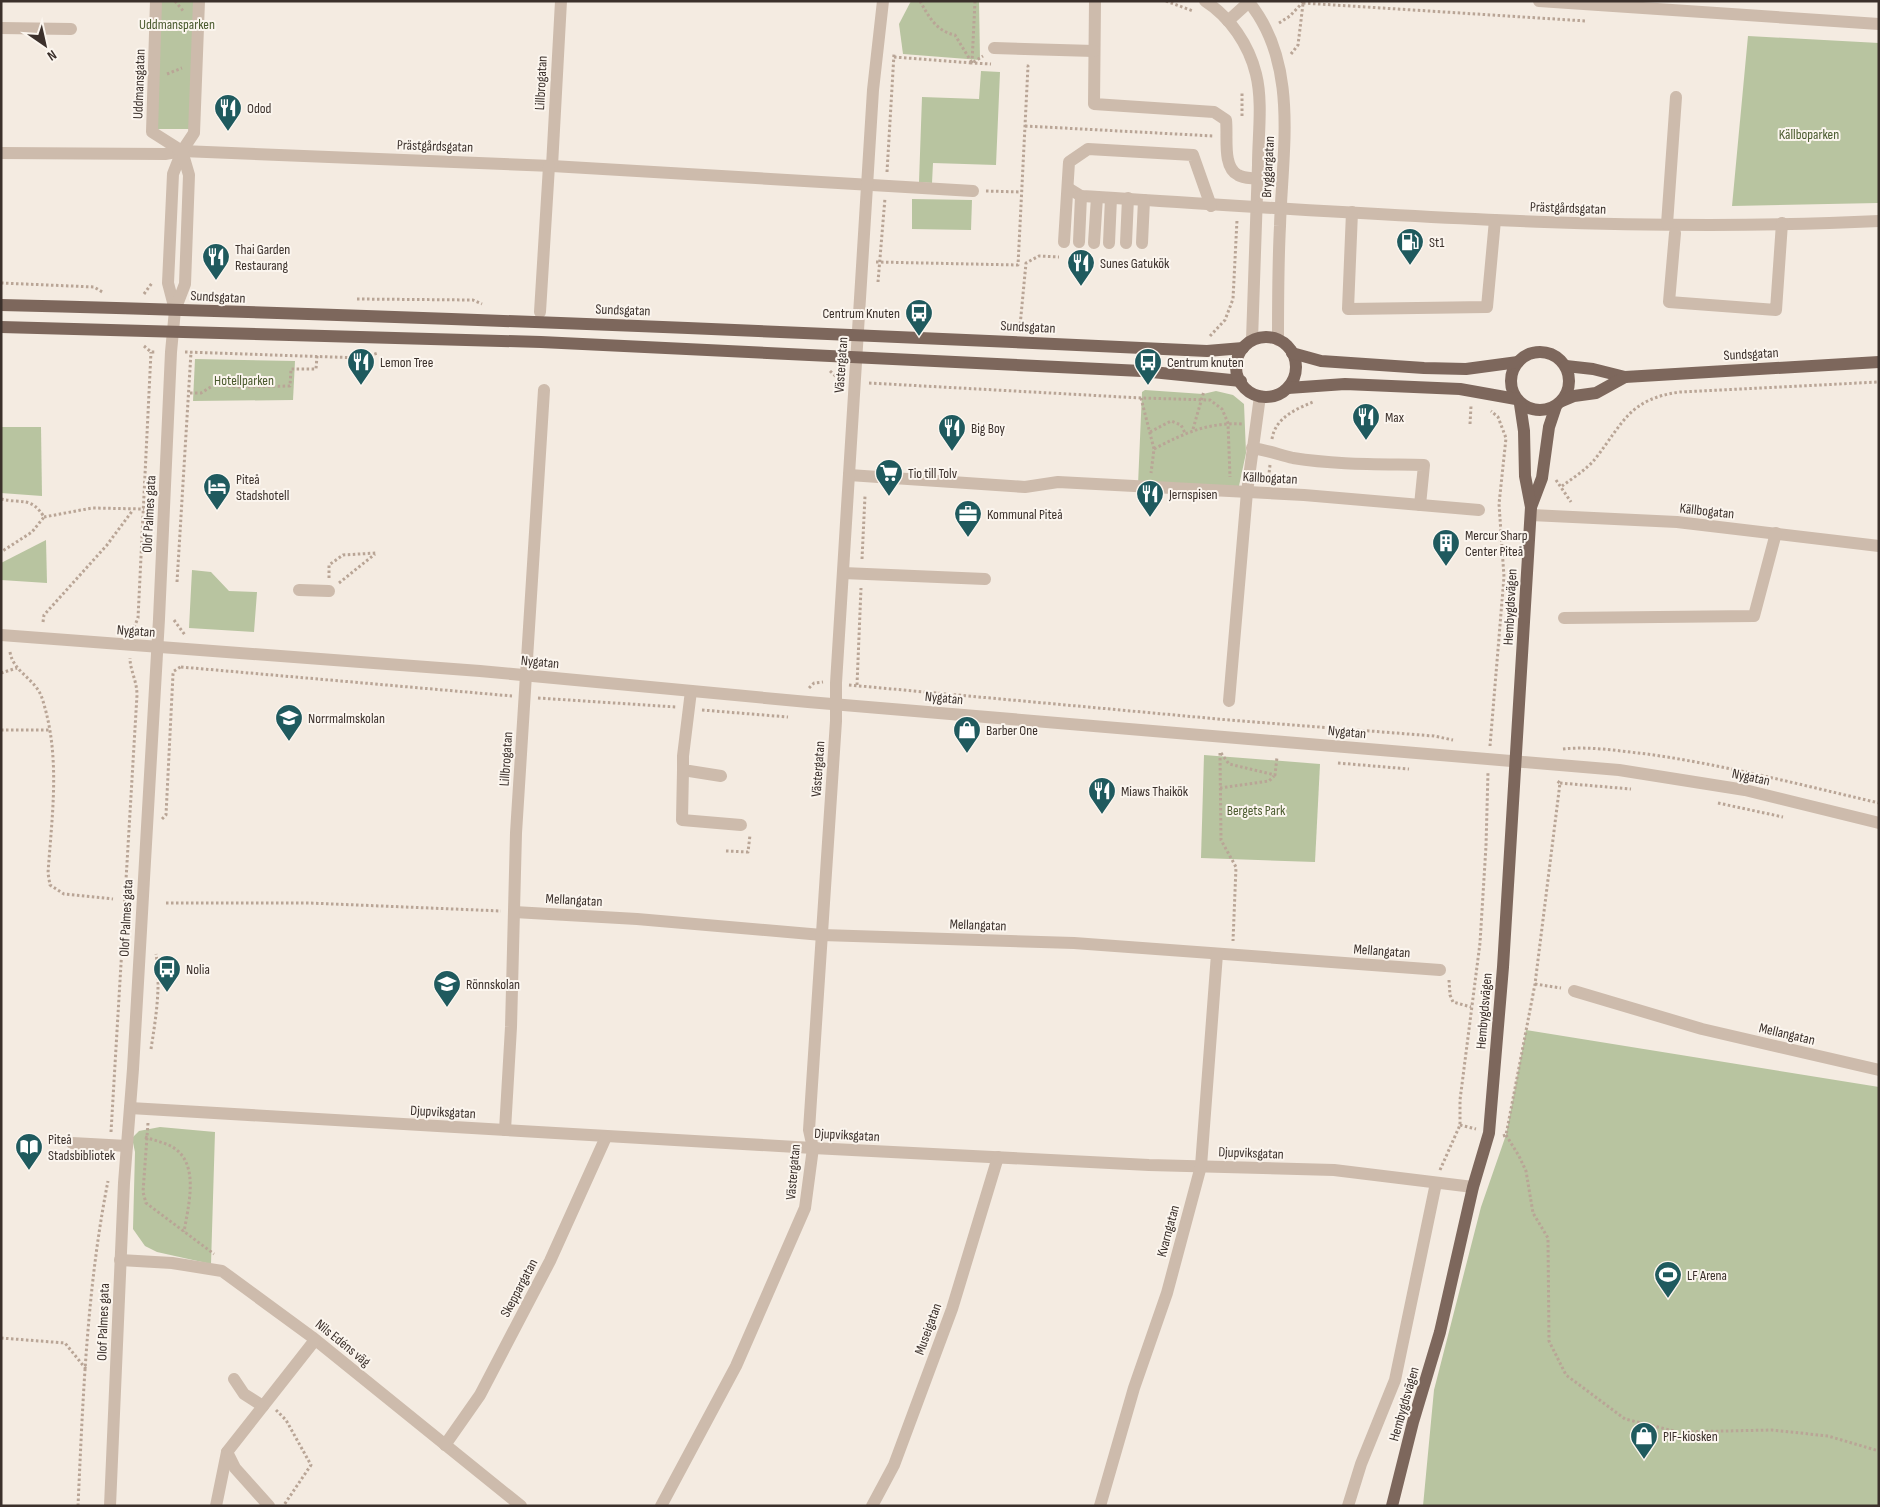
<svg xmlns="http://www.w3.org/2000/svg" width="1880" height="1507" viewBox="0 0 1880 1507" font-family="'Sofia Sans Condensed',sans-serif">
<rect width="100%" height="100%" fill="#f4ebe1"/>
<!-- green -->
<g fill="#b8c4a0">
<polygon points="160,1 196,1 191,129 156,129"/>
<polygon points="911,1 979,1 980,60 903,54 899,24"/>
<polygon points="1748,36 1879,43 1878,203 1732,206"/>
<polygon points="981,71 1000,72 996,165 933,163 932,183 919,182 922,97 979,99"/>
<polygon points="912,199 972,200 971,230 912,229"/>
<polygon points="195,359 295,361 293,400 193,401"/>
<polygon points="1145,390 1203,394 1216,391 1233,395 1244,404 1246,453 1239,486 1138,485 1142,392"/>
<polygon points="1,427 41,427 42,496 1,493"/>
<polygon points="46,540 47,583 1,580 1,563"/>
<polygon points="192,570 211,572 229,591 257,592 254,632 189,628"/>
<polygon points="1204,755 1320,764 1315,862 1201,858"/>
<polygon points="1526,1030 1879,1087 1879,1506 1423,1506 1434,1390 1481,1207 1506,1135"/>
<polygon points="160,1127 215,1132 211,1264 157,1252 145,1246 133,1229 135,1152 132,1138 139,1131"/>
</g>
<g fill="none" stroke-linecap="round" stroke-linejoin="round">
<!-- path -->
<g stroke="#b9a596" stroke-width="3" stroke-dasharray="2.5 2.5" stroke-linecap="butt">
<polyline points="175,1 184,12"/>
<path d="M920,1C929,17 936,31 955,35L972,63"/>
<polyline points="975,1 972,63 991,64"/>
<polyline points="1166,1 1193,11"/>
<polyline points="1303,3 1586,21"/>
<polyline points="1279,23 1290,16 1304,1"/>
<polyline points="1291,54 1298,45 1303,4"/>
<polyline points="894,57 972,63 983,56"/>
<polyline points="167,74 182,68"/>
<polyline points="1242,116 1242,93"/>
<polyline points="1025,126 1214,136"/>
<polyline points="887,172 894,54"/>
<polyline points="986,191 1021,192"/>
<polyline points="876,262 1018,265 1028,66 1025,66"/>
<polyline points="878,282 885,198"/>
<polyline points="1,283 94,287 104,293"/>
<polyline points="144,294 152,283"/>
<polyline points="357,299 473,300 482,304"/>
<polyline points="1023,326 1020,326 1026,263 1039,256 1059,257"/>
<polyline points="1210,336 1225,320 1233,299 1237,220"/>
<polyline points="144,346 151,352 156,352"/>
<polyline points="185,352 362,358 378,353"/>
<polyline points="830,371 840,380"/>
<polyline points="869,383 1141,398 1210,400 1222,409 1228,423 1230,477"/>
<polyline points="190,393 201,393 214,385 238,387 290,386 291,369 316,369 317,356"/>
<polyline points="1141,398 1154,449 1151,473"/>
<polyline points="1470,424 1471,406"/>
<polyline points="1193,429 1204,391"/>
<polyline points="1150,432 1171,421 1181,425 1185,433"/>
<path d="M1272,439C1275,418 1296,409 1313,402"/>
<path d="M1154,449C1184,433 1209,422 1243,424"/>
<polyline points="1270,465 1269,474 1274,480"/>
<polyline points="1556,480 1571,502"/>
<path d="M1562,486C1573,478 1587,469 1595,459C1624,422 1629,399 1680,392L1879,382"/>
<path d="M1,499C22,504 31,496 44,517L32,532L1,552"/>
<polyline points="44,517 92,508 144,509"/>
<polyline points="862,559 865,496"/>
<polyline points="329,578 329,565 343,555 376,553"/>
<polyline points="177,582 191,352"/>
<polyline points="339,583 375,554"/>
<polyline points="174,620 185,635"/>
<polyline points="43,622 44,615 107,545 133,510"/>
<polyline points="132,632 138,618 151,352"/>
<path d="M10,652C13,672 36,679 42,698C61,756 52,814 48,873L50,885L64,894L113,899"/>
<polyline points="181,667 512,696"/>
<polyline points="1,673 17,668"/>
<polyline points="849,685 1229,720 1434,736 1453,740"/>
<polyline points="857,685 861,588"/>
<polyline points="809,688 814,683 823,682"/>
<polyline points="538,698 676,707"/>
<polyline points="702,710 788,717"/>
<polyline points="1,730 51,730"/>
<polyline points="1490,746 1504,577 1499,504 1506,438 1498,417 1491,411"/>
<path d="M1563,749C1590,746 1619,751 1647,754C1725,765 1802,785 1879,803"/>
<polyline points="1220,753 1221,840 1236,867 1233,941"/>
<polyline points="1221,753 1229,764 1275,775 1277,757"/>
<polyline points="1338,763 1409,769"/>
<polyline points="1560,783 1631,789"/>
<polyline points="1220,788 1269,781 1274,776"/>
<polyline points="1718,803 1783,817"/>
<polyline points="162,819 166,815 173,674 174,671 182,666"/>
<polyline points="726,851 748,852 750,835"/>
<polyline points="166,903 309,903 501,911"/>
<polyline points="1449,980 1450,995 1453,1002 1471,1007"/>
<polyline points="1535,984 1561,988"/>
<path d="M151,1049C156,1017 161,986 156,954"/>
<polyline points="148,1123 143,1192 146,1203 214,1254"/>
<polyline points="1460,1125 1476,1129"/>
<path d="M111,1132L137,695C137,681 130,670 130,658"/>
<polyline points="1506,1135 1519,1156 1526,1171 1533,1213 1548,1238 1549,1341 1566,1375 1625,1419 1678,1432 1772,1430 1828,1436 1879,1451"/>
<polyline points="1503,1136 1506,1135 1535,984 1560,783 1556,780"/>
<path d="M145,1137C155,1141 165,1142 174,1148C200,1165 188,1207 184,1232"/>
<polyline points="1440,1170 1460,1125 1460,1100 1480,943 1486,846 1488,772"/>
<polyline points="1,1338 65,1343 86,1369"/>
<polyline points="276,1410 286,1420 311,1465 284,1505"/>
<path d="M78,1506C83,1397 87,1287 108,1181"/>
</g>
<!-- minor -->
<g stroke="#cdbbac" stroke-width="12">
<path d="M1095,1L1094,104L1214,112L1226,120C1228,136 1222,167 1238,175C1243,178 1251,178 1257,179"/>
<path d="M1205,1C1230,17 1249,45 1256,74C1263,102 1258,136 1258,165C1256,224 1254,282 1252,340"/>
<path d="M1248,1C1300,64 1282,151 1280,226C1278,264 1278,302 1278,340"/>
<polyline points="1539,1 1879,24"/>
<polyline points="1228,21 1250,1"/>
<polyline points="1,28 71,29"/>
<polyline points="994,48 1094,51"/>
<polyline points="1,153 165,154 182,151 552,166 973,191"/>
<polyline points="552,166 561,1"/>
<path d="M1068,188L1081,196C1346,212 1613,234 1879,221"/>
<polyline points="1352,212 1348,309 1487,307 1495,220"/>
<polyline points="1667,224 1676,97"/>
<polyline points="1675,233 1669,302 1776,310 1782,223"/>
<polyline points="1064,242 1069,162 1088,149 1193,155 1211,206"/>
<polyline points="1079,242 1081,196"/>
<polyline points="1094,243 1097,197"/>
<polyline points="1109,243 1111,198"/>
<polyline points="1126,243 1128,198"/>
<polyline points="1142,243 1144,200"/>
<polyline points="175,310 168,283 173,174 182,151 194,133 199,1"/>
<polyline points="540,312 549,166"/>
<path d="M1252,448C1267,450 1280,455 1293,458C1336,465 1381,464 1424,465L1420,505"/>
<polyline points="849,475 1025,487 1058,482 1304,495 1479,510"/>
<polyline points="1531,515 1677,522 1879,546"/>
<polyline points="843,573 985,579"/>
<polyline points="299,590 329,591"/>
<polyline points="1564,618 1754,616 1776,533"/>
<polyline points="1,635 480,671 808,702 1619,770 1745,790 1879,823"/>
<polyline points="691,691 683,756 683,770 721,776"/>
<polyline points="1229,701 1247,492 1260,396"/>
<polyline points="683,770 682,820 741,825"/>
<polyline points="514,912 637,919 822,935 1074,943 1440,970"/>
<polyline points="1574,991 1702,1029 1879,1070"/>
<polyline points="130,1108 813,1148 1149,1165 1334,1170 1473,1187"/>
<polyline points="505,1130 511,1027 516,833 544,390"/>
<polyline points="72,1143 127,1146"/>
<polyline points="120,1260 172,1263 222,1271 312,1337 521,1506"/>
<polyline points="234,1379 244,1394 263,1406"/>
<polyline points="445,1445 480,1395 550,1261 606,1137"/>
<polyline points="227,1452 235,1468 269,1506"/>
<polyline points="110,1506 124,1183 133,1069 159,619 171,352 175,310 185,284 189,175 182,151 152,132 156,1"/>
<polyline points="216,1506 227,1452 315,1340"/>
<polyline points="661,1506 736,1366 805,1208 813,1148 809,1130 836,721 836,683 873,90 883,1"/>
<polyline points="872,1506 894,1465 952,1309 998,1157"/>
<polyline points="1100,1506 1134,1388 1167,1293 1201,1166 1217,954"/>
<polyline points="1348,1506 1361,1464 1395,1380 1436,1183"/>
</g>
<!-- major -->
<g stroke="#7d675c" stroke-width="12">
<path d="M1,305C403,315 805,332 1207,351L1243,348"/>
<polyline points="1,327 541,342 1142,371 1241,381"/>
<circle cx="1266" cy="367" r="30"/>
<circle cx="1540" cy="381" r="29"/>
<polyline points="1292,353 1321,361 1424,368 1466,369 1518,362"/>
<polyline points="1566,366 1593,369 1625,377 1879,362"/>
<polyline points="1288,388 1345,384 1460,389 1516,399"/>
<polyline points="1562,401 1574,396 1596,393 1625,377"/>
<polyline points="1531,507 1542,478 1549,427 1556,406"/>
<polyline points="1392,1506 1413,1422 1440,1332 1473,1187 1489,1133 1503,967 1531,507 1525,476 1524,431 1520,404"/>
</g>
</g>
<!-- icons -->
<defs>
<symbol id="restaurant-pin" viewBox="-11 -11 22 30"><path d="M0 17L-7.5 6A9.5 9.5 0 1 1 7.5 6Z" fill="#1f5a5e" stroke="#fbf5ee"/><path d="M-5-6h1v4h1v-4h1v4h1v-4h1v5L-1.5 .5V6h-2V.5L-5-1ZM5-6V6H3V1.5H1.5Q1.5-4 5-6Z" fill="#fff"/></symbol>
<symbol id="fuel-pin" viewBox="-11 -11 22 30"><path d="M0 17L-7.5 6A9.5 9.5 0 1 1 7.5 6Z" fill="#1f5a5e" stroke="#fbf5ee"/><path d="M-5.5-6h7V0h2V4h1.3V-2.5L3-4.5l.8-.8L6-3V5H2.5V1h-1V6h-7ZM-4.2-4.7v3.2H.2V-4.7Z" fill="#fff"/></symbol>
<symbol id="bus-pin" viewBox="-11 -11 22 30"><path d="M0 17L-7.5 6A9.5 9.5 0 1 1 7.5 6Z" fill="#1f5a5e" stroke="#fbf5ee"/><path d="M-5-6H5V4H4V6H2V4H-2V6H-4V4H-5ZM-3.5-4V0h7V-4ZM-3.5 1.2v1.5H-2V1.2ZM2 1.2v1.5H3.5V1.2Z" fill="#fff"/></symbol>
<symbol id="supermarket-pin" viewBox="-11 -11 22 30"><path d="M0 17L-7.5 6A9.5 9.5 0 1 1 7.5 6Z" fill="#1f5a5e" stroke="#fbf5ee"/><path d="M-6-5.5h2.5l.6 2H6L4.5 2H-2.5L-4.4-4H-6ZM-1.5 3.2a1.3 1.3 0 1 0 .1 0ZM3 3.2a1.3 1.3 0 1 0 .1 0Z" fill="#fff"/></symbol>
<symbol id="hotel-pin" viewBox="-11 -11 22 30"><path d="M0 17L-7.5 6A9.5 9.5 0 1 1 7.5 6Z" fill="#1f5a5e" stroke="#fbf5ee"/><path d="M-6-4.5h1.5V1H6V5H4.5V3h-9V5H-6ZM-4 0a1.8 1.8 0 1 1 3.6 0ZM.5 0V-2.5h3Q6-2.5 6 0Z" fill="#fff"/></symbol>
<symbol id="office-pin" viewBox="-11 -11 22 30"><path d="M0 17L-7.5 6A9.5 9.5 0 1 1 7.5 6Z" fill="#1f5a5e" stroke="#fbf5ee"/><path d="M-6-3h4V-5.5h4V-3h4V5H-6ZM-1-4.5V-3h2v-1.5ZM-6 0V1H6V0Z" fill="#fff"/></symbol>
<symbol id="building-pin" viewBox="-11 -11 22 30"><path d="M0 17L-7.5 6A9.5 9.5 0 1 1 7.5 6Z" fill="#1f5a5e" stroke="#fbf5ee"/><path d="M-4-6H4V6H1V3H-1V6H-4ZM-2.5-4.3h1.7v1.8h-1.7ZM.8-4.3h1.7v1.8H.8ZM-2.5-1h1.7V.8h-1.7ZM.8-1h1.7V.8H.8Z" fill="#fff"/></symbol>
<symbol id="school-pin" viewBox="-11 -11 22 30"><path d="M0 17L-7.5 6A9.5 9.5 0 1 1 7.5 6Z" fill="#1f5a5e" stroke="#fbf5ee"/><path d="M0-5L7-2L0 1L-7-2ZM-4 1L0 2.5L4 1V4Q0 6-4 4Z" fill="#fff"/></symbol>
<symbol id="shop-pin" viewBox="-11 -11 22 30"><path d="M0 17L-7.5 6A9.5 9.5 0 1 1 7.5 6Z" fill="#1f5a5e" stroke="#fbf5ee"/><path d="M-5-2.5h2.3a2.7 3.5 0 0 1 5.4 0H5L5.5 6h-11ZM-1.5-2.5h3a1.5 2.3 0 0 0-3 0Z" fill="#fff"/></symbol>
<symbol id="library-pin" viewBox="-11 -11 22 30"><path d="M0 17L-7.5 6A9.5 9.5 0 1 1 7.5 6Z" fill="#1f5a5e" stroke="#fbf5ee"/><path d="M-6-4Q-3-5.5-.7-3.5V5Q-3 3-6 4ZM6-4Q3-5.5 .7-3.5V5Q3 3 6 4Z" fill="#fff"/></symbol>
<symbol id="stadium-pin" viewBox="-11 -11 22 30"><path d="M0 17L-7.5 6A9.5 9.5 0 1 1 7.5 6Z" fill="#1f5a5e" stroke="#fbf5ee"/><path d="M0-5a6.5 5 0 1 0 0 10a6.5 5 0 1 0 0-10ZM-3.5-1.8h7v3.6h-7Z" fill="#fff"/></symbol>
</defs>
<g fill-rule="evenodd">
<use href="#restaurant-pin" x="212" y="92" width="32" height="43"/>
<use href="#fuel-pin" x="1394" y="226" width="32" height="43"/>
<use href="#restaurant-pin" x="200" y="241" width="32" height="43"/>
<use href="#restaurant-pin" x="1065" y="247" width="32" height="43"/>
<use href="#bus-pin" x="903" y="297" width="32" height="43"/>
<use href="#restaurant-pin" x="345" y="346" width="32" height="43"/>
<use href="#bus-pin" x="1132" y="346" width="32" height="43"/>
<use href="#restaurant-pin" x="1350" y="401" width="32" height="43"/>
<use href="#restaurant-pin" x="936" y="412" width="32" height="43"/>
<use href="#supermarket-pin" x="873" y="457" width="32" height="43"/>
<use href="#hotel-pin" x="201" y="471" width="32" height="43"/>
<use href="#restaurant-pin" x="1134" y="478" width="32" height="43"/>
<use href="#office-pin" x="952" y="498" width="32" height="43"/>
<use href="#building-pin" x="1430" y="527" width="32" height="43"/>
<use href="#school-pin" x="273" y="702" width="32" height="43"/>
<use href="#shop-pin" x="951" y="714" width="32" height="43"/>
<use href="#restaurant-pin" x="1086" y="775" width="32" height="43"/>
<use href="#bus-pin" x="151" y="953" width="32" height="43"/>
<use href="#school-pin" x="431" y="968" width="32" height="43"/>
<use href="#library-pin" x="13" y="1131" width="32" height="43"/>
<use href="#stadium-pin" x="1652" y="1259" width="32" height="43"/>
<use href="#shop-pin" x="1628" y="1420" width="32" height="43"/>
</g>
<g text-anchor="middle" dominant-baseline="central" stroke-width="4" stroke-linejoin="round" paint-order="stroke">
<!-- park labels -->
<g font-size="14" fill="#4a5a2e" stroke="#fbf5ee">
<text x="177" y="24">Uddmansparken</text>
<text x="1809" y="134">Källboparken</text>
<text x="244" y="380">Hotellparken</text>
<text x="1256" y="810">Bergets Park</text>
</g>
<!-- street labels -->
<g font-size="14" fill="#3b302b" stroke="#fbf5ee">
<text transform="translate(541 83) rotate(-87)">Lillbrogatan</text>
<text transform="translate(139 84) rotate(-88)">Uddmansgatan</text>
<text transform="translate(435 146) rotate(2)">Prästgårdsgatan</text>
<text transform="translate(1268 167) rotate(-87)">Bryggargatan</text>
<text transform="translate(1568 208) rotate(2)">Prästgårdsgatan</text>
<text transform="translate(218 297) rotate(3)">Sundsgatan</text>
<text transform="translate(623 310) rotate(2)">Sundsgatan</text>
<text transform="translate(1028 327) rotate(3)">Sundsgatan</text>
<text transform="translate(1751 354) rotate(-3)">Sundsgatan</text>
<text transform="translate(841 365) rotate(-86)">Västergatan</text>
<text transform="translate(1270 478) rotate(3)">Källbogatan</text>
<text transform="translate(1707 511) rotate(6)">Källbogatan</text>
<text transform="translate(149 514) rotate(-87)">Olof Palmes gata</text>
<text transform="translate(1510 607) rotate(-87)">Hembygdsvägen</text>
<text transform="translate(136 631) rotate(4)">Nygatan</text>
<text transform="translate(540 662) rotate(5)">Nygatan</text>
<text transform="translate(944 698) rotate(5)">Nygatan</text>
<text transform="translate(1347 732) rotate(5)">Nygatan</text>
<text transform="translate(506 759) rotate(-86)">Lillbrogatan</text>
<text transform="translate(818 769) rotate(-86)">Västergatan</text>
<text transform="translate(1751 777) rotate(12)">Nygatan</text>
<text transform="translate(574 900) rotate(3)">Mellangatan</text>
<text transform="translate(126 918) rotate(-87)">Olof Palmes gata</text>
<text transform="translate(978 925) rotate(2)">Mellangatan</text>
<text transform="translate(1382 951) rotate(4)">Mellangatan</text>
<text transform="translate(1484 1011) rotate(-85)">Hembygdsvägen</text>
<text transform="translate(1787 1034) rotate(13)">Mellangatan</text>
<text transform="translate(443 1112) rotate(3)">Djupviksgatan</text>
<text transform="translate(847 1135) rotate(3)">Djupviksgatan</text>
<text transform="translate(1251 1153) rotate(2)">Djupviksgatan</text>
<text transform="translate(793 1172) rotate(-85)">Västergatan</text>
<text transform="translate(1168 1231) rotate(-75)">Kvarngatan</text>
<text transform="translate(519 1288) rotate(-62)">Skeppargatan</text>
<text transform="translate(103 1322) rotate(-88)">Olof Palmes gata</text>
<text transform="translate(928 1329) rotate(-70)">Museigatan</text>
<text transform="translate(343 1343) rotate(39)">Nils Edéns väg</text>
<text transform="translate(1404 1404) rotate(-74)">Hembygdsvägen</text>
</g>
<!-- poi labels -->
<g font-size="14" fill="#3b302b" stroke="#fbf5ee" text-anchor="start">
<text x="247" y="108">Odod</text>
<text x="1429" y="242">St1</text>
<text x="235" y="249">Thai Garden<tspan x="235" dy="16">Restaurang</tspan></text>
<text x="1100" y="263">Sunes Gatukök</text>
<text x="900" y="313" text-anchor="end">Centrum Knuten</text>
<text x="380" y="362">Lemon Tree</text>
<text x="1167" y="362">Centrum knuten</text>
<text x="1385" y="417">Max</text>
<text x="971" y="428">Big Boy</text>
<text x="908" y="473">Tio till Tolv</text>
<text x="236" y="479">Piteå<tspan x="236" dy="16">Stadshotell</tspan></text>
<text x="1169" y="494">Jernspisen</text>
<text x="987" y="514">Kommunal Piteå</text>
<text x="1465" y="535">Mercur Sharp<tspan x="1465" dy="16">Center Piteå</tspan></text>
<text x="308" y="718">Norrmalmskolan</text>
<text x="986" y="730">Barber One</text>
<text x="1121" y="791">Miaws Thaikök</text>
<text x="186" y="969">Nolia</text>
<text x="466" y="984">Rönnskolan</text>
<text x="48" y="1139">Piteå<tspan x="48" dy="16">Stadsbibliotek</tspan></text>
<text x="1687" y="1275">LF Arena</text>
<text x="1663" y="1436">PIF-kiosken</text>
</g>
</g>
<!-- border -->
<rect width="1880" height="1507" fill="none" stroke="#3b302b" stroke-width="5"/>
<!-- north arrow -->
<g transform="translate(45 45) rotate(146)" stroke="#fbf5ee" stroke-width="4" paint-order="stroke">
<path d="M0-4L9 19L0 12L-9 19Z" fill="#3b302b"/>
<text y="-8" font-size="14" font-weight="bold" text-anchor="middle" fill="#3b302b">N</text>
</g>
</svg>
